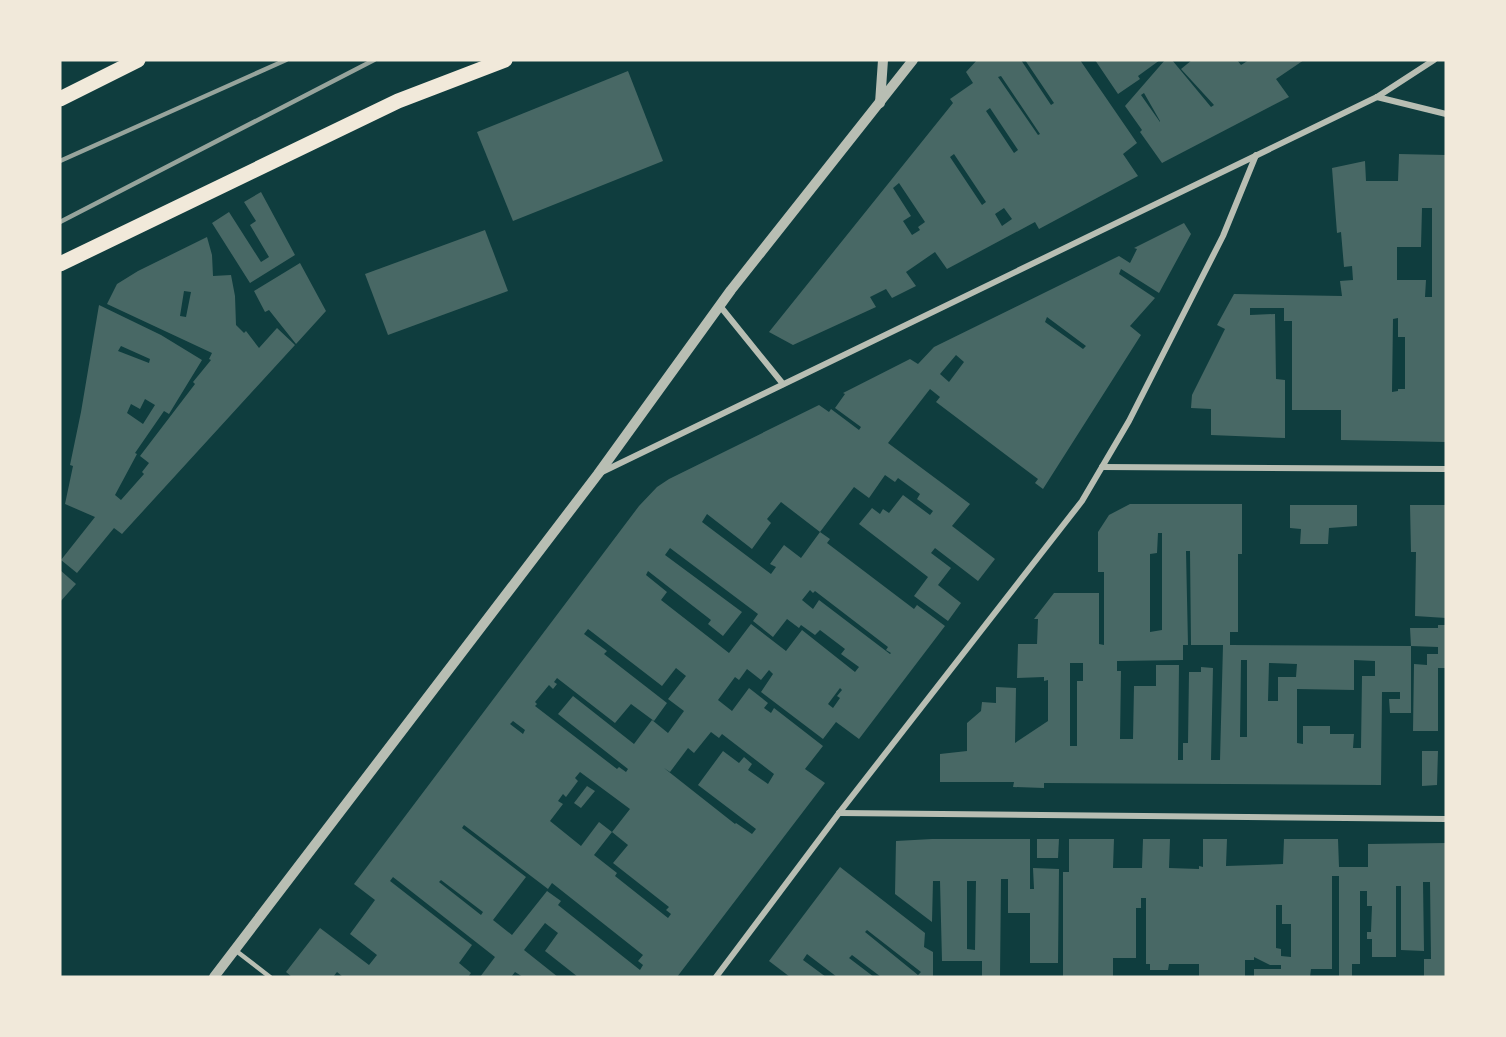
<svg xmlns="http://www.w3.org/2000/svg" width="1506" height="1037" viewBox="0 0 1506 1037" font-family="'Libre Baskerville',serif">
<rect width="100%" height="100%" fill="#0f3d3e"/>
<!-- building -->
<g fill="#486865" fill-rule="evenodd">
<path d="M977,60H1021L1051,105L1054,103L1025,60H1080L1137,143L1123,154L1138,176L1039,229L1035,222L947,269L935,252L906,272L916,286L892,298L886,289L870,297L876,307L793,345L769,332L953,103L950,99L973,83L966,72ZM1001,76L1040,134L1038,135L998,77ZM990,108L1018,150L1014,153L986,111ZM954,154L986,202L982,205L950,157ZM899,183L925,222L918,227L920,230L912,235L903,221L911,216L893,188ZM1004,208L1012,219L1002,226L995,214Z"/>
<polygon points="1095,60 1160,60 1138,76 1140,79 1118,94"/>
<path d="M1165,60H1172L1211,107L1214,105L1181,69L1192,60H1237L1241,65L1249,60H1304L1276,79L1289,97L1162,163L1140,132L1142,130L1125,106ZM1144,93L1160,121V122L1141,95Z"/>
<polygon points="628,71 663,161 513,221 477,132"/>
<path d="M1399,154L1446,155V442L1341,440V410H1292V321H1284V308H1250V315L1275,314L1276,379L1285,380V438L1211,435V409L1191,408L1192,395L1225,329L1217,325L1234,294L1342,296L1340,281L1353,280L1352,266L1344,267L1341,232L1337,233L1332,168L1365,161L1366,181H1398ZM1422,208H1432V297H1425L1426,280H1397V247H1421ZM1398,318V337H1405V389H1398V391L1392,392L1393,319Z"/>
<polygon points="261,192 295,255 250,283 212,223 229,212 261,262 269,257 250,225 256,221 244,202"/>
<path d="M1184,223L1191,234L1159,293L1121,269L1119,274L1155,298L1130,326L1141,335L1043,489L1035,483L1038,479L936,402L940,397L930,389L888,443L970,504L952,526L995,559L978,581L935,548L931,553L951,568L938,585L961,603L948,621L914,596L928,577L859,524L872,508L880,514L883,509L889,513L903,495L930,515L933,511L917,499L920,494L898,478L895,482L885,475L869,498L854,487L820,532L781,502L767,519L771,523L752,549L707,514L702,522L771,574L776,567L770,564L784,545L801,558L820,532L830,539L827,543L914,609L917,605L945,626L859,739L836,722L823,739L761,692L773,674L769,670L761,680L747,669L739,680L735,677L718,700L732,711L749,688L768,703L764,708L771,713L774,708L823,746L805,769L825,783L677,977H578L545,951L558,933L545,923L524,950L558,977H523L515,972L511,977H480L495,957L393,877L390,881L472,945L459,963L471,973L468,977H343L337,972L333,977H292L286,972L320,928L369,965L377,955L350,934L375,900L354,884L639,506L657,487L669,479L819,405L829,412L831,409L859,430L861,427L835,408L845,394L843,393L910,359L918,364L934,347L1119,256L1130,263L1137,249L1134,248ZM1047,317L1086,346L1083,349L1045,322ZM956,355L964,362L949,382L940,374ZM670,548L758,614L753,621L773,637L787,619L799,628L801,625L815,635L820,630L845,649L841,654L859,667L855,672L802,630L786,651L751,624L729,653L661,600L667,592L646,575L648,571L711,620L708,624L723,636L742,612L665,555ZM810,590L813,593L815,591L888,647L886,650L891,653L890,654L819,600L813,609L802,600ZM588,629L662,686L676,668L686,676L668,699L684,711L668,733L652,720L634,744L573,696L558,714L628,769L626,772L619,767L617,769L535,706L537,704L535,702L549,685L553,689L557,684L554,682L557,678L615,723L631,704L654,721L667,703L604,654L607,651L584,634ZM840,688L842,690L837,696L840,698L833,708L828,704ZM513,721L525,730L523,734L510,724ZM711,732L719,738L722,734L774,774L768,784L748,770L752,764L744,757L739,763L723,751L698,785L756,829L752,834L736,823L735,824L664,768L670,772L688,748L694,753ZM580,772L630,809L612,832L599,822L581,846L550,821L563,804L558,801L563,794L566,797L578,781L575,778ZM464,825L548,889L552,883L643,955L638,961L643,965L640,970L558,905L561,901L547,891L512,935L493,920L526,877L462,828ZM612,832L628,845L613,863L669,907L666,910L671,914L668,918L615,876L617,873L594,855ZM441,880L483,912L481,915L439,882Z"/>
<polygon points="485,230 508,291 388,335 365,274"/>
<path d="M207,237L212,255L213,276L231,275L235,296L236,325L244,333L246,331L259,348L277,328L295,345L122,534L114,528L77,573L61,560L95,517L65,504L73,466L70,465L81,412L99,305L161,335L202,360L169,414L164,411L135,453L137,454L115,495L121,500L144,474L142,472L149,463L140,456L195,384L193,382L211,360L209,359L212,353L107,304L117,284L138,271ZM184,291L191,292L186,317L180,316ZM121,346L150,359L149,363L118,351ZM145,399L155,405L143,424L127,413L131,404L140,409Z"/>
<polygon points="300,263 326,311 296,344 269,310 265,312 254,291"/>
<path d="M1130,504H1242V554H1238V632H1230V645L1411,646V713H1390L1389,699H1400V692H1382L1381,785L1044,783V788L1013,787L1014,782H940V754L967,751V723L981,711L982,702L996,703V687L1016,688L1015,743L1048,721V680L1044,681V677L1017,678L1018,644H1037L1038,619H1034L1054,593H1099V644L1104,645V572H1098V532L1109,515ZM1158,533H1162V630L1150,632V554L1157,553ZM1186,551H1190L1191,645H1223L1220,760H1211L1213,668L1201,667V672H1189L1188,743H1183V760H1178L1179,665H1156V686H1134L1133,739H1120L1121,671H1117V661L1183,660V645H1188ZM1241,660H1247V737H1240ZM1354,660L1375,661V676H1362L1361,748H1353L1354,734H1330V726H1303V744L1297,743V689L1354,690ZM1070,663H1083V681H1077V746H1070ZM1269,663L1297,664L1296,677H1278V701H1268Z"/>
<polygon points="1290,505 1357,505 1357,526 1329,528 1328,544 1300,544 1301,529 1290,528"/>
<polygon points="1410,505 1446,505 1446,618 1415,616 1416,552 1411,552"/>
<polygon points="60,570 76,584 60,602"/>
<polygon points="1438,625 1446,625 1446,668 1438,668 1438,731 1413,731 1414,664 1427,665 1427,654 1438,654 1438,647 1411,646 1410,628 1438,628"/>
<polygon points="1422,751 1438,751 1437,785 1422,786"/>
<polygon points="587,786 595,791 581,808 574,803"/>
<path d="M932,839H1030V889H1034L1033,868L1059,869L1058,963H1030V913H1008V879H1001L1000,977H982V961H942L940,881H933L932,922L895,894L896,841ZM967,881H976L975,950L967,949Z"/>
<polygon points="1037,839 1059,839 1058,858 1037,858"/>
<path d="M1069,839H1114L1113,868H1142L1143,839H1170L1169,868L1199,869V866L1203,867V839H1227L1226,866L1283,864L1284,839H1338L1339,867H1368V844L1446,843V977H1424V959H1431L1430,882H1423L1424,951L1401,950V886H1396V957H1372V939H1367V932H1371L1372,906H1367V891H1360V964H1352V977H1339V876H1332V969H1311L1310,977H1254V969H1281V965H1270L1254,957V960H1245V977H1199V964H1169L1168,970H1150V964H1146V898H1141V908H1136V958H1113V977H1063V872H1069ZM1276,905H1282V924H1291V957L1281,956V949L1276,948Z"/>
<path d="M840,867L925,933L924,947L933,952V977H881L852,955L849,958L874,977H837L807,954L803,960L826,977H790L769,961ZM867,930L921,972L918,975L865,932Z"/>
</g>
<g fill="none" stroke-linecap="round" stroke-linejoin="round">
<!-- service -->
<polyline stroke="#b8beb3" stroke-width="4.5" points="235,950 270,977"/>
<!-- minor -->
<g stroke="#b8beb3" stroke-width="6">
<polyline points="1377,97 1446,114"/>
<polyline points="720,306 783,384"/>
<polyline points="1102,467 1446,469"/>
<polyline points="602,472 1377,97 1434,60"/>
<polyline points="839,813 1446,819"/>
<polyline points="716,977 839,813 1082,501 1129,421 1223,236 1256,155"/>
</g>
<!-- tertiary -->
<g stroke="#b8beb3" stroke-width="10">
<polyline points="880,103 883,60"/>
<polyline points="214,977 598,474 731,290 913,60"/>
</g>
<!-- primary -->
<g stroke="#f1e9da" stroke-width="15">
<polyline points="60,99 138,60"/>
<polyline points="60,264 398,101 505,60"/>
</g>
<!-- rail -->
<g stroke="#97a49c" stroke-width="4.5">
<polyline points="60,161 286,60"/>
<polyline points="60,222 374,60"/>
</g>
</g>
<!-- border -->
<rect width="1506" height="1037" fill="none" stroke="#f1e9da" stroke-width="123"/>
</svg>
